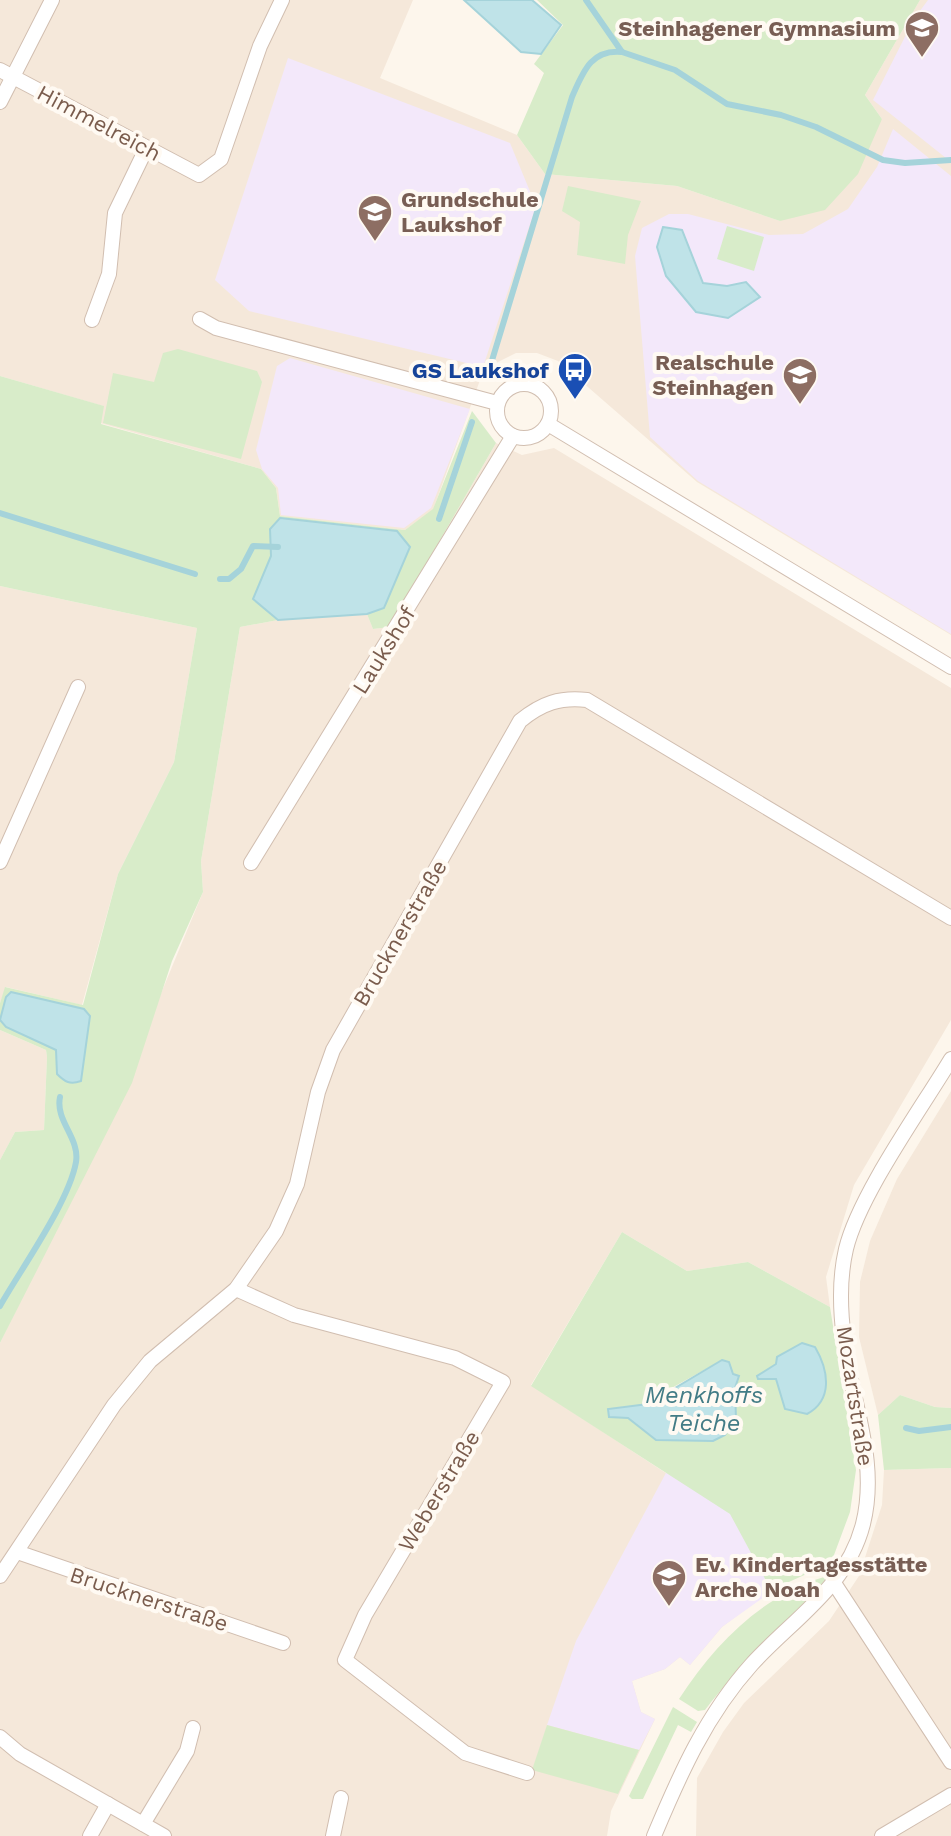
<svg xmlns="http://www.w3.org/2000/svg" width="951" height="1836" viewBox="0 0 951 1836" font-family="'Work Sans',sans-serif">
<rect width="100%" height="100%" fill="#fdf6ec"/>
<!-- residential -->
<g fill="#f5e8da">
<polygon points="0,0 413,0 380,78 517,135 545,174 677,186 780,221 882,119 865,95 920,0 951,0 951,635 697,482 558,361 537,353 516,353 484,369 433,510 405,530 280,516 276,488 261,469 100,423 103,406 0,376"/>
<polygon points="496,443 522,455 554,448 951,688 951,1020 854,1185 826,1277 830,1307 748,1262 687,1271 622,1232 531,1385 730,1515 771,1590 722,1627 690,1665 680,1657 665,1669 632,1681 641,1712 655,1719 611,1811 607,1836 0,1836 0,1343 99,1143 203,892 201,861 240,627 278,620 367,614 373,629 390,627"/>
<polygon points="0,586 197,628 174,762 118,874 82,1005 6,987 0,1003"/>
<polygon points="0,1030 46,1050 47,1057 44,1130 15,1132 0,1160"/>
<polygon points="951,1091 951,1408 935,1407 900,1395 878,1415 859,1337 860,1282 870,1241 897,1179"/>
<polygon points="951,1468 951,1836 696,1836 697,1778 723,1732 744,1703 829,1621 859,1576 882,1505 884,1470"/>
</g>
<!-- education -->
<g fill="#f3e8fa">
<polygon points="928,0 951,0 951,162 873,100 914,19"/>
<polygon points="288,58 510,143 536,206 483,367 249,311 215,280"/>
<polygon points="893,129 951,176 951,634 698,481 650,437 635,256 642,228 669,214 688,214 769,235 803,234 848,209 877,167"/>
<polygon points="290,358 470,409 431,508 404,528 281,515 278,488 262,469 256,450 277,366"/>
<polygon points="667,1471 705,1478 813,1562 722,1627 690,1665 680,1657 665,1669 632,1681 641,1712 655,1719 639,1750 547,1725 576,1641"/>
</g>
<!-- green -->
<g fill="#d8ecc9" fill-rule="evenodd">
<polygon points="537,0 920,0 865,95 882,119 858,174 825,210 780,221 677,186 545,174 517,135 544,73 534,64 563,25"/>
<polygon points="568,186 641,201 628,235 625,264 577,255 580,222 562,211"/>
<polygon points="727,226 764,237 754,271 717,259"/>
<polygon points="178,349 257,371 262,382 241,459 103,423 113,373 154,382 163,353"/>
<polygon points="0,376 104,406 101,424 261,469 276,488 280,516 405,530 433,509 472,411 496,443 390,627 373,629 367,614 385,608 397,531 280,518 271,556 253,599 278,620 240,627 201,861 203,892 172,961 132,1083 0,1343 0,1160 15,1132 44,1130 47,1057 46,1050 0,1030 0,1003 5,987 83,1005 118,874 174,762 197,628 0,586"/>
<path d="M622,1232L687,1271L748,1262L830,1307L856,1470L850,1512L831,1563L771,1590L730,1514L531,1386ZM722,1360L733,1374L736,1419L623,1415Z"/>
<polygon points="900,1395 935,1407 951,1408 951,1468 884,1470 878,1415"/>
<path d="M824,1577L826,1579C788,1625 741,1662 705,1710L698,1711L679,1699C715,1644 760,1597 824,1577Z"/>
<polygon points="673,1707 697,1722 691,1732 678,1725 643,1799 632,1799 629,1796"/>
<polygon points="547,1725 639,1750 618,1794 532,1770"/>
</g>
<!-- water -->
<g fill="#bfe3e8" stroke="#a5d3da" stroke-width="2">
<polygon points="464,0 532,0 561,25 541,54 521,52"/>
<polygon points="663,227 682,230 703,283 727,286 746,282 760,297 728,318 696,312 666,276 657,247"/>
<polygon points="280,518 397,531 410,547 384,608 367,614 278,620 253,599 271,556 270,529"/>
<path d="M11,992L84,1009L90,1016L81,1081C70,1085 65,1082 57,1074L56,1050L6,1027L0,1020L6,997Z"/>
<path d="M802,1343L815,1347C829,1371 833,1400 807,1414L785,1409L776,1379H758L757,1376L776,1364L777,1357Z"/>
<polygon points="722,1360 729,1362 733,1374 739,1376 735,1388 736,1419 725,1435 713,1441 656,1440 628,1418 609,1417 608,1409 648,1404"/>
</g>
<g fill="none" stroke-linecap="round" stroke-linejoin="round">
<!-- stream -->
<g stroke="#a5d3da" stroke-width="6">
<polyline points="586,0 622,52 675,70 727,104 781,115 816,127 883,160 905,163 951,160"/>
<path d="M490,367L572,97C583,72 591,49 622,52"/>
<polyline points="0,513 195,574"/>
<polyline points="439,519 472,422"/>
<polyline points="220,579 229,579 241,569 253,546 278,547"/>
<path d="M0,1306C21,1269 69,1202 76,1162C80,1138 55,1121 60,1097"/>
<polyline points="906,1428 919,1431 951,1427"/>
</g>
<defs>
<g id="minor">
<polyline points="0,70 199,175 221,159 260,46 282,0"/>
<polyline points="0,102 52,0"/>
<polyline points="200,319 216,328 497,403"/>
<polyline points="92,320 109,274 115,213 146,149"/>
<circle cx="524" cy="411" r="27"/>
<polyline points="548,424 951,667"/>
<polyline points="0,862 78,687"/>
<polyline points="251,863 513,436"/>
<polyline points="236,1289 294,1315 455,1358 503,1382 365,1615 345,1660 465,1753 527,1773"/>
<polyline points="17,1552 283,1643"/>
<path d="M0,1576L114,1405L150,1361L236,1289L276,1231L297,1184L318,1092L333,1050L520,721C542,703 560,697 587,700L951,918"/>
<polyline points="834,1583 951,1762"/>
<polyline points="0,1737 20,1754 164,1836"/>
<polyline points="143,1824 187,1751 193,1728"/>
<polyline points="90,1836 108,1804"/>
<polyline points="333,1836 341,1798"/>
<path d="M654,1836C680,1774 706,1715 752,1664C793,1619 847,1587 863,1524C879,1460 851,1402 844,1339C840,1309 839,1279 846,1249C859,1195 921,1109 951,1059"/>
<polyline points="882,1836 951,1795"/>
</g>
</defs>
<!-- minor casing -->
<use href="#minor" stroke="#d1beb0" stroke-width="16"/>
<!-- minor -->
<use href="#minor" stroke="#fff" stroke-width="14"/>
</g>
<!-- icons -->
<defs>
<symbol id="school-pin" viewBox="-11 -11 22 30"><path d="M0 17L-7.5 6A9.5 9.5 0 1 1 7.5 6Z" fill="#8d6e63" stroke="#fffaf3"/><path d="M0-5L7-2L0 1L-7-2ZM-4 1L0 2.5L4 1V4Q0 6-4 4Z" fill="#fff"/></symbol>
<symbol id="bus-pin" viewBox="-11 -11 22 30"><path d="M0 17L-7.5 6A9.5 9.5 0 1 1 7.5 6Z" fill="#1a4fb4" stroke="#fffaf3"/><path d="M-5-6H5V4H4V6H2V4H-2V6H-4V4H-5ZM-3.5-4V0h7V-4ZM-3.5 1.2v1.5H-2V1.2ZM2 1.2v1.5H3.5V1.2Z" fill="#fff"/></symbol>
</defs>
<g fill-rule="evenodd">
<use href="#school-pin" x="902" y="8" width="40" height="54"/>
<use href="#school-pin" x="355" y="192" width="40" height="54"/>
<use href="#bus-pin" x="555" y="350" width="40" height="54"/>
<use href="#school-pin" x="780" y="355" width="40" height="54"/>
<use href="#school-pin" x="649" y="1557" width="40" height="54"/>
</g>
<g text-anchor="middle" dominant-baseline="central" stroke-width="8" stroke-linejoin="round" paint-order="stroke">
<!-- education labels -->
<g font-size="22" font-weight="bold" fill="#785e54" stroke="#fffaf3" text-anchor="end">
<text x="896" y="28">Steinhagener Gymnasium</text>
<text x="401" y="199" text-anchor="start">Grundschule<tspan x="401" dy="25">Laukshof</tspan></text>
<text x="774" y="362">Realschule<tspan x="774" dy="25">Steinhagen</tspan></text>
<text x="695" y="1564" text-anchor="start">Ev. Kindertagesstätte<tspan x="695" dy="25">Arche Noah</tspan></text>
</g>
<!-- street labels -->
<g font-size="22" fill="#7a5c4d" stroke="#fffaf3">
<text transform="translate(99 123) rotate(28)">Himmelreich</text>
<text transform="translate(384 650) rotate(-58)">Laukshof</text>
<text transform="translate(400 933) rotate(-60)">Brucknerstraße</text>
<text transform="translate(855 1396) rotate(81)">Mozartstraße</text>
<text transform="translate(439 1491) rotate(-59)">Weberstraße</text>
<text transform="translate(149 1599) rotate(18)">Brucknerstraße</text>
</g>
<!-- transit labels -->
<g font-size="22" font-weight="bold" fill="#164399" stroke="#fffaf3" text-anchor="end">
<text x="549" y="370">GS Laukshof</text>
</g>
<!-- water labels -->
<g font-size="24" font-style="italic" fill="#437c86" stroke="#fffaf3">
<text x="704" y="1395">Menkhoffs<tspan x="704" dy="28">Teiche</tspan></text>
</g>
</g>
</svg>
